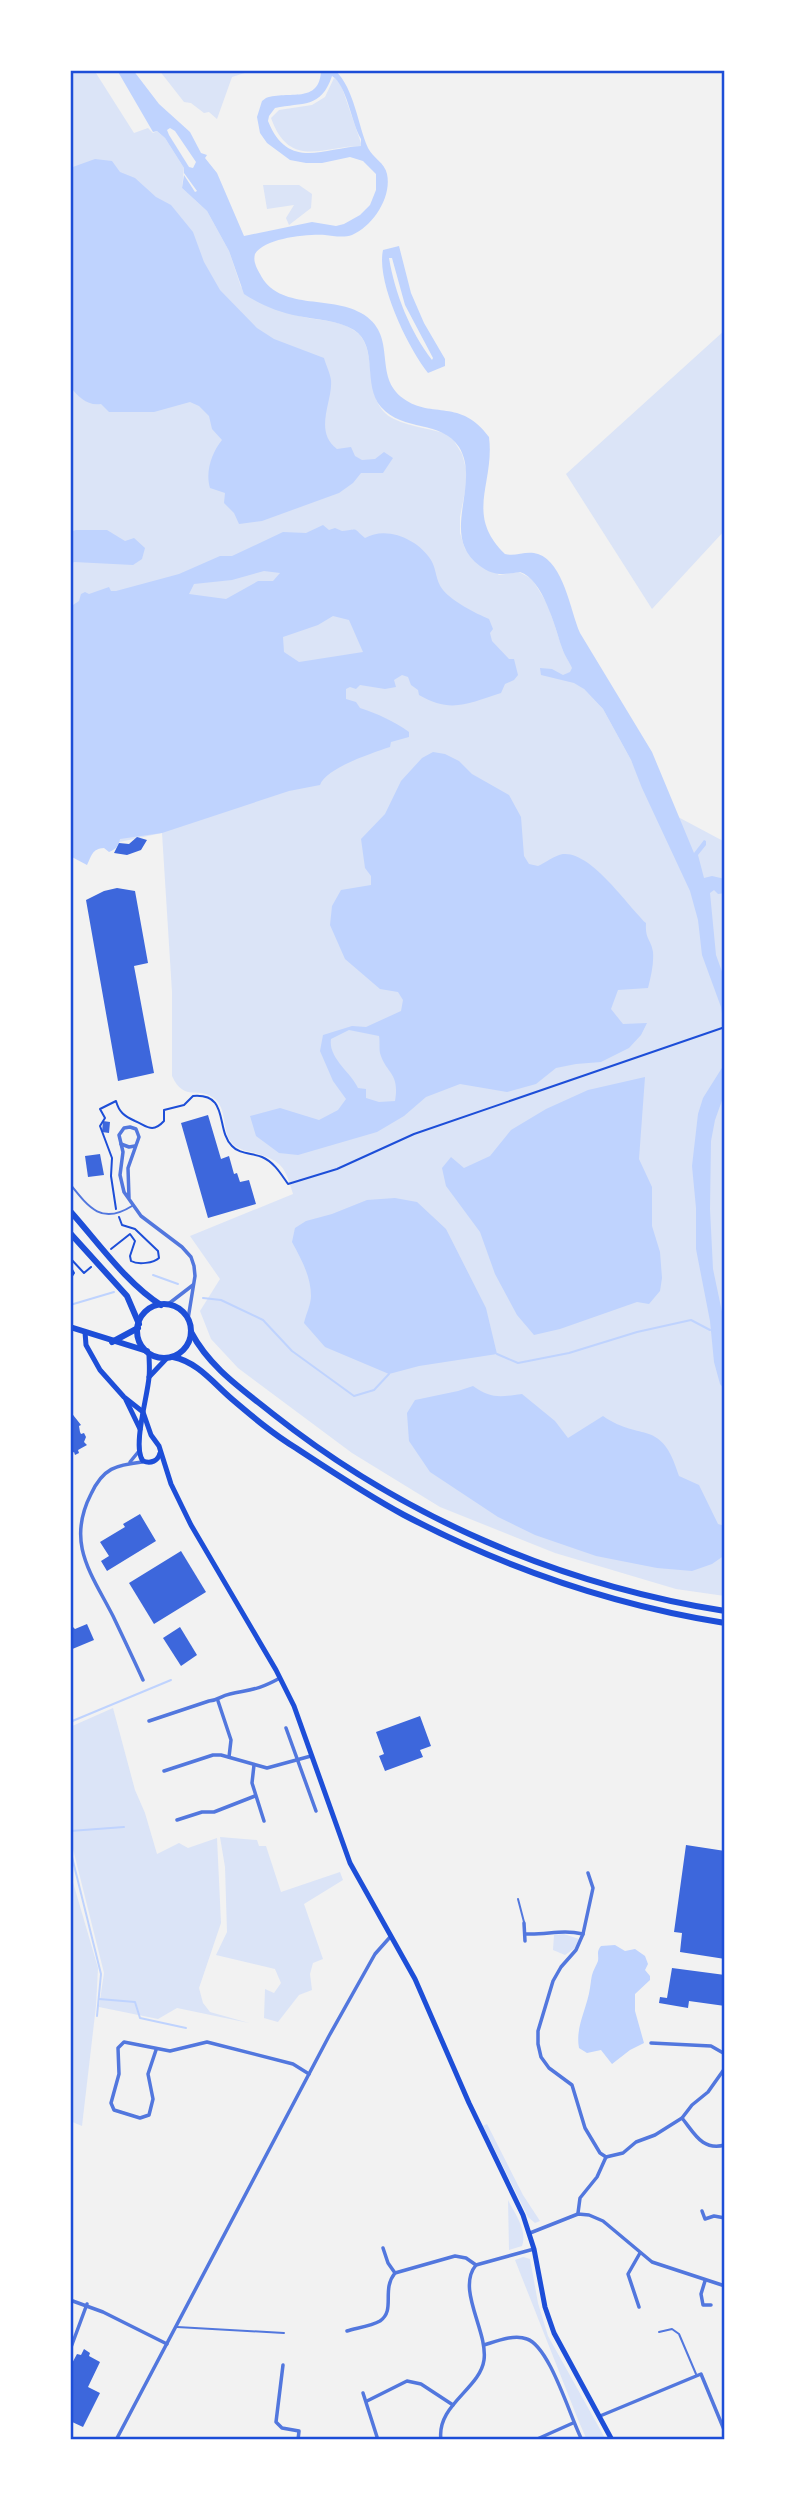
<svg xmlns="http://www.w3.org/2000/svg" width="795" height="2510" viewBox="0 0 795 2510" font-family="Bitter,serif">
<rect width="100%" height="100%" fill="#f2f2f2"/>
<!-- green -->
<g fill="#dbe4f7">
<path d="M70,70H94L134,133L148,128L153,133L157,131L165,138L184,168L182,188L207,211L229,251L241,287C259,297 279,311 299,316C317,321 338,319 355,331C381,348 359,402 394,419C412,428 433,428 451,436L462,454L468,476L460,517V533L465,549L499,575L519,572L532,579L548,605L563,651L584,689L603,709L631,760L650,802L725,842V1596L676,1589L555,1553L440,1507L352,1453L238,1368L211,1339L200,1311L220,1279L190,1236L293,1194C285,1168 283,1161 255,1153C248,1151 240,1150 234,1145C221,1134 228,1112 216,1100C199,1084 185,1104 172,1076V992L162,833L82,850L70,832Z"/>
<polygon points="159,70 254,70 232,77 217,119 209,112 204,113 191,103 184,102"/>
<path d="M334,78L340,82L362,146C322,146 290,170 271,118L279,110L312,105L325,97Z"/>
<polygon points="263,185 299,185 312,194 311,208 289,225 286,218 294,205 267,209"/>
<polygon points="725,330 725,530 652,609 566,474"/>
<polygon points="113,1708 135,1790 145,1813 157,1854 179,1843 188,1848 217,1838 221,1923 199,1988 203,2003 210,2012 249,2023 177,2008 158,2019 99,2007 104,1973 70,1837 70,1727"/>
<polygon points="220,1837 257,1840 259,1846 266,1846 281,1892 340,1872 343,1880 304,1904 323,1959 313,1963 310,1974 312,1990 299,1995 278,2022 264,2018 265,1989 274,1993 281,1983 275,1969 216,1955 227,1932 225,1867"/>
<polygon points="70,1872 98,1968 96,2006 82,2126 70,2121"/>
<polygon points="564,1934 579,1939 575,1948 565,1955 553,1950 554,1935"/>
<polygon points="487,2124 523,2195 540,2221 535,2223 528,2217 483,2126"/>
<path d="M508,2200C515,2214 528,2231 522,2246L509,2250Z"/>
<polygon points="523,2257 530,2259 538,2303 548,2336 606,2440 587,2440 579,2422 515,2260"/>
</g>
<!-- water -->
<g fill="#bfd3fe" fill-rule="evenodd">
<path d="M117,70H133L159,104L190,132L201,153L207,155L205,158L217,173L244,236L312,222L336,226L344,224L360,215L370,205L376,190V174L363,161L350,157L322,163H306L290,160L267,143L260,133L257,117L262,101L266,98C288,90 320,105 321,70H335C355,90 357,123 368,148C373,158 385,163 387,174C392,197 373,226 352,235C344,238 333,236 325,235C307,234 265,238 255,254C253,261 256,267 260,274C278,311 331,295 361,313C400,335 371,376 404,399C432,419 461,398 489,437C495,484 464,514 505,554C516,557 526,550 538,554C564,563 570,610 580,633L652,752L694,853L704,840L706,841V845L698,855L704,878L712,876L725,879V893L718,894L714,890L710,893L716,955L725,980V1034L721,1007L702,955L698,920L690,891L642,788L631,760L603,709L584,689L574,683L541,675L540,668L552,669L563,675L570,672L572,668C569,661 564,655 562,648C555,627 543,579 520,572C504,575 493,576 480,566C438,535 482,485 459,447C442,420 403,432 381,407C362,385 379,346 354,330C338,320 317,320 298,316C278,312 261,305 244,294L229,251L207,211L182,188L184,175L195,192L197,191L184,173V168L165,138L157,131L153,132ZM332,76C347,85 351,122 361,139V146C323,148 288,171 268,121L269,116L275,108C303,102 321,109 332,76ZM170,128L175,131L196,162L193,168L189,167L169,135L167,130Z"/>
<path d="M95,159L112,161L120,172L135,178L156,197L171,205L193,232L204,262L220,290L257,328L274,339L324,358C326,365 330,373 331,380C333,401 313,431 337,449L351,447L355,456L362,460L375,459L384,452L393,458L383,473H361L353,483L339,493L262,521L239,524L234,513L224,503L225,493L210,488C205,472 212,452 222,440L212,429L209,416L199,406L190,402L154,412H109L101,404C87,406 79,397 70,387V168Z"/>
<path d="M399,246L411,293L424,323L445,359V366L428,373C408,348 376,282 383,250ZM389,258H392L405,305L433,358L432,360C410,331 395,294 389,258Z"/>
<path d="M323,525L329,530L335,528L342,531C360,529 352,527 365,538C387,525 419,540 431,560C437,570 435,580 443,590C453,602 475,613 489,619L493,629L490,633L492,641L509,659H514L518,675L514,680L505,684L501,693C469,703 451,714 419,695L418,690L411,685L408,677L402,675L394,680L396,687L385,689L360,685L356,689L350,687L346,689V699L356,702L360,708C378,714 394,721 409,732V737L391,742L390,747C372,753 326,768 320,785L289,791L162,833L120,839C118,847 116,849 109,852L104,848C92,849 92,855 87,865L70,856V607L79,601L81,594L85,592L89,594L109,587L111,591H116L179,574L220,556H232L283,532L306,533ZM264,571L280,573L273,581H258L226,599L189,594L194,584L232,580ZM333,616L349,620L363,652L299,662L284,652L283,637L318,625Z"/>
<polygon points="76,530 107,530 125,541 134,538 145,548 142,559 133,565 74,562 70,565 70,532"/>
<path d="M433,752L445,754L459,761L472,774L509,795L521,817L524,856L529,864L538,866C545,863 555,855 563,854C591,851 627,905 646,923C645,940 651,939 653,952C654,964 651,976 648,988L618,990L611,1009L623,1024L647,1023L641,1035L629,1048L601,1062L576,1064L556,1068L536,1084L507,1092L460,1084L426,1097L404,1116L377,1132L298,1155L279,1153L256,1136L250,1116L280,1108L319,1120L338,1110L346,1099L333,1081L320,1051L323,1035L352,1026L366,1027L401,1011L403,1000L398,992L380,989L345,959L330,925L332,906L341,890L371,885V876L365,868L361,839L385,814L401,781L422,758ZM349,1030L379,1036C380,1041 379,1048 380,1053C386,1074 400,1072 395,1101L379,1102L366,1098V1089L358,1088C351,1072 328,1058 331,1039Z"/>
<polygon points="725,1063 725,1092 715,1120 711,1141 710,1209 713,1269 725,1326 725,1390 720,1384 714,1362 710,1321 696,1249 696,1208 692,1166 698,1114 703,1098"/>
<polygon points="645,1077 639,1159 652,1187 652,1226 660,1252 662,1278 660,1291 649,1304 637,1302 560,1329 534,1335 517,1315 495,1274 480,1232 446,1186 442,1168 451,1157 464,1168 490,1156 511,1130 546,1109 588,1090"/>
<path d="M395,1198L417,1202L446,1229L486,1308L497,1354L419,1366L389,1374L325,1347L304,1323C306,1314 311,1304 311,1296C311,1276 301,1259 292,1242L295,1228L306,1221L332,1214L367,1200Z"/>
<path d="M473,1386C492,1399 499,1397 522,1394L555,1421L568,1438L603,1416C642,1443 661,1417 679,1476L699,1485L718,1524L725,1526V1555L712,1564L692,1571L657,1568L596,1556L535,1535L498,1517L430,1472L409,1441L407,1413L415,1400L458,1391Z"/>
<path d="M615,1945L625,1951L635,1949L645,1956L648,1964L645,1970L650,1976V1980L635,1994V2011L644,2043L630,2050L612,2064L601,2050L587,2053L579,2048C575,2027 587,2009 590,1988C591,1982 591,1977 593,1972C594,1969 597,1964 598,1961C599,1954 596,1952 601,1946Z"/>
</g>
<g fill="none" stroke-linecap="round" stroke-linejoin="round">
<!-- stream -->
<g stroke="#bfd3fe" stroke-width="2">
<polyline points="153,1275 178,1284"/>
<polyline points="203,1298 221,1300 263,1320 292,1351 354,1396 374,1390 389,1374"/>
<polyline points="70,1305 114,1292"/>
<polyline points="497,1354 518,1363 569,1353 637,1332 691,1320 710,1330"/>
<polyline points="70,1722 171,1680"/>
<polyline points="70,1831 124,1827"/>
<polyline points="70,1849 101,1974 97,2016"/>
<polyline points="99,1999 135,2002 140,2018 186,2028"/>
</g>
</g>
<!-- building -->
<g fill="#3d67dc">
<polygon points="137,837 147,840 141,850 127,855 114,853 119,843 129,844"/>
<polygon points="117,888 135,891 148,963 134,966 154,1073 118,1081 86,900 104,891"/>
<polygon points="208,1115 221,1159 229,1156 234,1174 237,1173 240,1182 249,1180 256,1204 208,1218 181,1123"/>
<polygon points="103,1121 110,1122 109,1133 102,1132"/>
<polygon points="100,1154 104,1175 88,1177 85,1156"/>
<polygon points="70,1411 81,1425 79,1426 80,1432 81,1434 84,1433 86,1437 84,1442 87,1445 78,1450 79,1453 75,1455 74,1452 70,1454"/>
<polygon points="140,1514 156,1541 107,1571 101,1561 109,1556 100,1542 125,1527 123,1524"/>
<polygon points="181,1551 206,1592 154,1624 129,1583"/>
<polygon points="70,1624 75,1629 87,1624 94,1640 70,1650"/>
<polygon points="180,1627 197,1655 181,1666 163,1638"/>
<polygon points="420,1716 431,1746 420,1750 423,1757 385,1771 379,1756 384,1754 376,1732"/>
<polygon points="686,1845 725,1851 725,1959 680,1952 682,1933 674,1932"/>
<polygon points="672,1968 725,1975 725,2006 689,2001 688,2008 659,2003 660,1997 667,1998"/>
<polygon points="84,2349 90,2353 89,2356 100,2362 88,2387 100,2393 83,2427 70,2421 70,2367 77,2354 81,2355"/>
</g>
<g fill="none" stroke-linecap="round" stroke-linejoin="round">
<!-- path -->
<g stroke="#1d4ed8" stroke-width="2">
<path d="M116,1209L111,1176L112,1158L100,1126L105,1118L100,1109L116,1101C119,1112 124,1116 135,1121C147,1126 152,1134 164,1121V1110L184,1105L193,1096C230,1093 215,1129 232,1146C239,1154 252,1153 262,1157C274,1162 281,1174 288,1184L337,1169L414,1134L725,1027"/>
<path d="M111,1249L130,1234L135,1241L130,1256L131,1261C138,1265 154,1263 159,1258L158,1251L135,1229L122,1225L119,1217"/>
<polyline points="70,1258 84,1273 91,1267"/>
<polyline points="70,1266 74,1273 70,1279"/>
</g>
<!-- service -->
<g stroke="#5277de" stroke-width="2">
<path d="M70,1184C89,1208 102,1225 132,1206"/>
<polyline points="518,1899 524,1922"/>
<polyline points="177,2327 284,2333"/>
<polyline points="659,2332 672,2329 679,2334 696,2374"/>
</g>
<!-- minor -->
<g stroke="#5277de" stroke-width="3.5">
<polyline points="121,1144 129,1147 135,1146"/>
<polyline points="129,1198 128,1168 139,1137 136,1129 130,1127 124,1128 119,1135 123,1152 120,1175 124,1192 141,1216 182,1247 191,1257 194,1266 195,1276 188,1319"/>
<polyline points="167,1305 193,1285"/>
<polyline points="130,1462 139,1451"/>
<path d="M142,1462C116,1465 103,1468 91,1494C66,1543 91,1573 113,1616C123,1637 133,1658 143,1680"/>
<polyline points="218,1701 231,1740 229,1757"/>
<path d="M149,1721L209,1701C219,1700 220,1696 230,1694C253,1689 258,1690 280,1678"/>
<polyline points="286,1728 316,1811"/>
<polyline points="254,1765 252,1783 264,1821"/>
<polyline points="164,1771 213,1755 221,1755 267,1768 311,1756"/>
<polyline points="177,1820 202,1812 214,1812 255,1796"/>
<polyline points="588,1873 593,1888 583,1934 576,1950 561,1967 553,1981 538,2031 538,2044 541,2057 549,2068 572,2085 585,2128 600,2153 606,2157"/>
<polyline points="524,1923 525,1941"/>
<path d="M526,1934C548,1935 561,1929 583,1934"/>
<polyline points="651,2043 711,2046 725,2054"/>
<polyline points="156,2050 148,2074 153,2099 149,2115 140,2118 114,2110 111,2103 119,2074 118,2048 124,2042 170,2051 207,2042 293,2064 309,2074"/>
<path d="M682,2118C695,2134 702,2151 725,2145"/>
<polyline points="606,2157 623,2153 636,2142 655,2135 682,2118 692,2105 708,2092 725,2068"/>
<polyline points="702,2211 705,2219 714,2216 725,2218"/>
<polyline points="578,2213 580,2198 597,2177 606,2157"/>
<polyline points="530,2233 578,2214 589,2215 603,2221 652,2262 725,2286"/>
<polyline points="383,2248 388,2263 395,2273"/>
<polyline points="705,2281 701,2294 703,2305 711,2305"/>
<polyline points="70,2300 103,2312 167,2344"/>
<polyline points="639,2307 628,2274 640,2253"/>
<path d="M347,2331C357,2328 371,2326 380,2321C396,2310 381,2290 395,2273L455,2256L466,2258L476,2265L534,2249"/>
<path d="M484,2345C497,2341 514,2334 527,2339C550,2347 570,2417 582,2440"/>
<polyline points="70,2350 87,2304"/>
<polyline points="283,2365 276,2422 282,2428 299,2431 298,2440"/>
<polyline points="363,2393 378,2440"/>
<polyline points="367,2401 407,2381 421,2384 453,2405"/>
<polyline points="600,2416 701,2374 725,2432"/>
<polyline points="116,2440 329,2036 375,1954 391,1936"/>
<path d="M441,2440C436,2405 480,2389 484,2360C488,2331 456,2289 476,2265"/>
<polyline points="535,2440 573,2423"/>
<polyline points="723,2440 725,2439"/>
</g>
<!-- secondary -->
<g stroke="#1d4ed8" stroke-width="5">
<polyline points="85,1332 86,1345 100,1370 124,1397 143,1412 151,1435 159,1446 171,1484 191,1525 276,1670 294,1706 350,1863 415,1979 469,2103 523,2215 534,2249 545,2307 554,2333 612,2440"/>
<path d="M149,1354C149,1361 150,1369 149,1377C148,1395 132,1447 143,1461C151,1464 158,1461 160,1453"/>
<polyline points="149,1377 167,1358"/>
<polyline points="126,1400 140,1429"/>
</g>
<!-- primary -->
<g stroke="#1d4ed8" stroke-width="6">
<polyline points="70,1327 147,1351"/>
<polyline points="112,1342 138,1328"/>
</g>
<!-- trunk -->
<g stroke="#1d4ed8" stroke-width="6">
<path d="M70,1211C97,1241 127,1284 161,1305"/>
<polyline points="70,1233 127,1296 139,1324"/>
<circle cx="164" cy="1331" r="27"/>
<path d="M191,1332C210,1368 242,1389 273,1414C403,1517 560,1585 725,1611"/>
<path d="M173,1357C198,1362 214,1384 233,1400C253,1417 273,1434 296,1448C331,1471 367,1495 404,1515C505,1568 613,1605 725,1623"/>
</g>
</g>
<!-- border -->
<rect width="795" height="2510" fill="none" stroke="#ffffff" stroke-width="144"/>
<rect x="72" y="72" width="651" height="2366" fill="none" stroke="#1d4ed8" stroke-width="2.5"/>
</svg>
